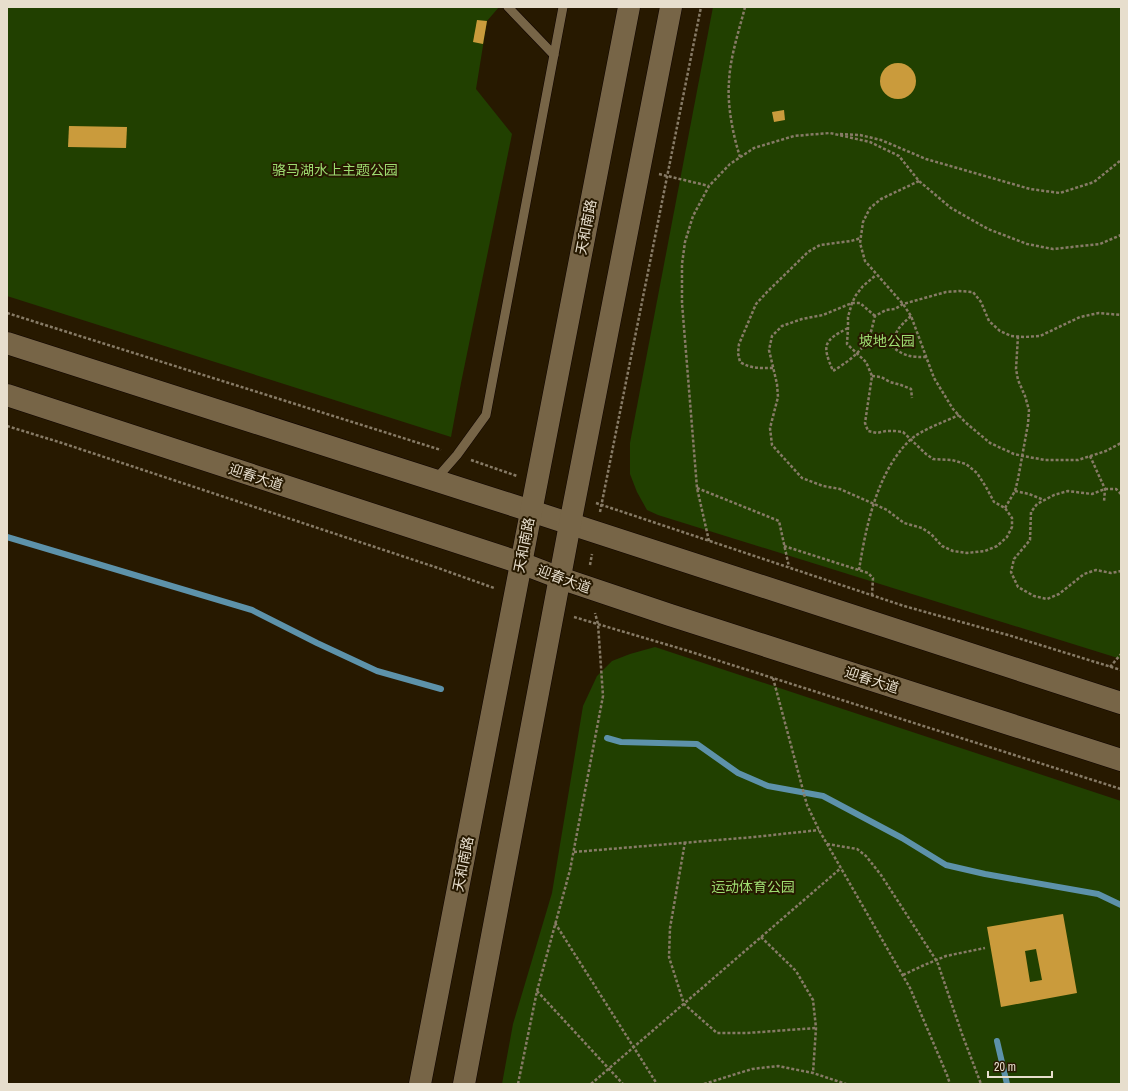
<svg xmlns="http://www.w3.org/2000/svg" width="1128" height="1091" viewBox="0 0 1128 1091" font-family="'Archivo Narrow','Noto Sans SC',sans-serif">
<rect width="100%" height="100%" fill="#271900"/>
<!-- green -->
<g fill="#214000">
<polygon points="7,7 499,7 487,21 476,89 512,134 461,383 451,437 7,296"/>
<polygon points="713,7 1121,7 1121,659 658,515 647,510 637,492 630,474 630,443"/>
<polygon points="655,647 1121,801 1121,1084 502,1084 513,1024 552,893 583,706 597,676 612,661 630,654"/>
</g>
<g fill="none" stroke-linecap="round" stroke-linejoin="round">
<!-- stream -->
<g stroke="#5d92aa" stroke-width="6">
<polyline points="7,537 252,610 317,643 377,671 441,689"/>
<polyline points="607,738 621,742 697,744 738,773 768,786 823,796 902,838 946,865 985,874 1098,894 1121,905"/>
<polyline points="997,1041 1007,1084"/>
</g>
</g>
<!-- building -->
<g fill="#ca9b3c" fill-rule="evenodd">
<polygon points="477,20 487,21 483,44 473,42"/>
<circle cx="898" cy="81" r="18"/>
<polygon points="784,110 785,120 774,122 772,112"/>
<polygon points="69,126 127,127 126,148 68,147"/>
<path d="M1063,914L1077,993L1001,1007L987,927ZM1036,949L1042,980L1030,982L1025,951Z"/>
</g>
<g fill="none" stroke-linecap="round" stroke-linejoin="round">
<defs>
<g id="lane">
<polyline points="508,7 554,55"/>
<polyline points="436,479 457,455 486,415 563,7"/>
</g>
<g id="secondary">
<polyline points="7,343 531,511 1121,703"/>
<polyline points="7,395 521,563 560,578 670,615 1121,760"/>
<polyline points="420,1084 629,7"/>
<polyline points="464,1084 570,524 671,7"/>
</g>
</defs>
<!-- lane casing -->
<use href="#lane" stroke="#0f0400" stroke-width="10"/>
<!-- secondary casing -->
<use href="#secondary" stroke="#0f0400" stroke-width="23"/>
<!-- path -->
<g stroke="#877b66" stroke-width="2.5" stroke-dasharray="3 2" stroke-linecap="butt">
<polyline points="840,134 860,135 881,140 926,159 1030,189 1060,193 1094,182 1121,160"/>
<path d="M740,157C733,135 727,105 729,82C730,57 739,31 745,7"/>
<polyline points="659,174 709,186"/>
<polyline points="919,181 881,199 870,208 863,222 860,243 865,261 903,304 911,316 934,378 953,409 965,422 990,443 1014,454 1023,456 1045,460 1078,460 1106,451 1121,443"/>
<polyline points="7,313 441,450"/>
<polyline points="875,316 860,303 852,303 823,315 802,319 782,326 772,336 769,350 777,384 778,397 770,428 772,445 802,478 823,486 840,489 874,504 887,510 904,523 922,528 931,534 942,546 953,551 967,553 985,551 997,546 1007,537 1012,527 1012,518 1005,508 994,502 986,487 977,473 966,464 952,460 933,459 926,454 903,432 895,431 886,431 877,433 868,431 865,423 872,376 866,362 847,344 848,328 848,317 852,303 856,295 863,286 876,275"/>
<path d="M911,316C899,327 895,330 893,347C905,357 912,357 927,357"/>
<path d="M848,328C823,341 822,345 833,371C846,363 862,352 869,337C872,330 873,323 875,316L886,310L895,309L903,304L946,292L959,291L973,292L981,302L989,321L1000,331L1011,336L1024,337L1040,336L1080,317L1099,313L1121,315"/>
<path d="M773,368C760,368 751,369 740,362L738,353L739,344L756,304L767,292L808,252L820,245L851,241L861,238"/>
<polyline points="872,376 881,377 890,382 901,385 911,389 912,398"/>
<polyline points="7,426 62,443 438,568 494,588"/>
<polyline points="1090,456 1105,489 1104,502"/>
<polyline points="471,460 517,476"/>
<polyline points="697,488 779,521 789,567"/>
<polyline points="1015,491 1029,494 1044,500"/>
<polyline points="1121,494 1116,489 1105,489 1092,494 1068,491 1054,495 1037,504 1031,512 1030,540 1014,559 1011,572 1018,587 1034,596 1047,599 1059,594 1084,574 1096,570 1111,573 1121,571"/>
<polyline points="596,503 904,606 1008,635 1121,670"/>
<polyline points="1005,508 1015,491 1018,479 1028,424 1029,410 1025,396 1018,380 1016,369 1018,336"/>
<polyline points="600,512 701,7"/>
<polyline points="709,541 697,488 682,303 682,264 685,242 693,216 709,186 730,164 754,148 794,136 830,133 870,142 899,156 919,181 951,208 988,229 1027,244 1053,249 1100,244 1121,235"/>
<polyline points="784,546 868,573 873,578 872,595"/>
<polyline points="590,565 592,554"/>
<path d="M859,570C866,526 877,472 910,440C921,430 944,422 959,415"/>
<polyline points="574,617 685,650 1121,789"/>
<polyline points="1110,667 1121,654"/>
<polyline points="773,678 807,805 819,830 910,988 947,1075 950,1084"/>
<polyline points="685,842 670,928 669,957 684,1004 717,1033 747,1033 816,1028"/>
<polyline points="827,844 857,849 866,856 881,875 936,960 938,964 962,1034 981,1084"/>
<polyline points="574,852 754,837 819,830"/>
<polyline points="555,923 657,1084"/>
<polyline points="761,937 796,971 813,1000 816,1028 813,1073"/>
<polyline points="903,975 922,966 946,956 985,948"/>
<polyline points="537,991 623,1084"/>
<polyline points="518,1084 537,991 570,870 603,696 598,624 595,613"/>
<polyline points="591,1084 841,868"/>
<polyline points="704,1084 752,1069 778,1066 813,1073 846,1084"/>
</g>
<!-- lane -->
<use href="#lane" stroke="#776547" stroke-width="9"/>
<!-- secondary -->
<use href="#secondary" stroke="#776547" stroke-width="22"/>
</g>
<g text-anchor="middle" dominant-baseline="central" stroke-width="4" stroke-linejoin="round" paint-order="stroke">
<!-- park labels -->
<g font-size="14" fill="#9edc70" stroke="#271900">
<text x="335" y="170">骆马湖水上主题公园</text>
<text x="887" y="341">坡地公园</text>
<text x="753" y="887">运动体育公园</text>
</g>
<!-- street labels -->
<g font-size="14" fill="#e7decd" stroke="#271900">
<text transform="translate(586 227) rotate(-79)">天和南路</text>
<text transform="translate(256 477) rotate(18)">迎春大道</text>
<text transform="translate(524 545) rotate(-79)">天和南路</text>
<text transform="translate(564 579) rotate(20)">迎春大道</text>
<text transform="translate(872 680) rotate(18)">迎春大道</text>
<text transform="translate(463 864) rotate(-79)">天和南路</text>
</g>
</g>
<!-- border -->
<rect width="1128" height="1091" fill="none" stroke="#e7decd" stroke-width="16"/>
<!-- scale -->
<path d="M988 1071v6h64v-6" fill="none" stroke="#e7decd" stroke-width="2"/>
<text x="994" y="1071" font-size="12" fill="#e7decd" stroke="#271900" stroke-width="3" paint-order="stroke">20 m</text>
</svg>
